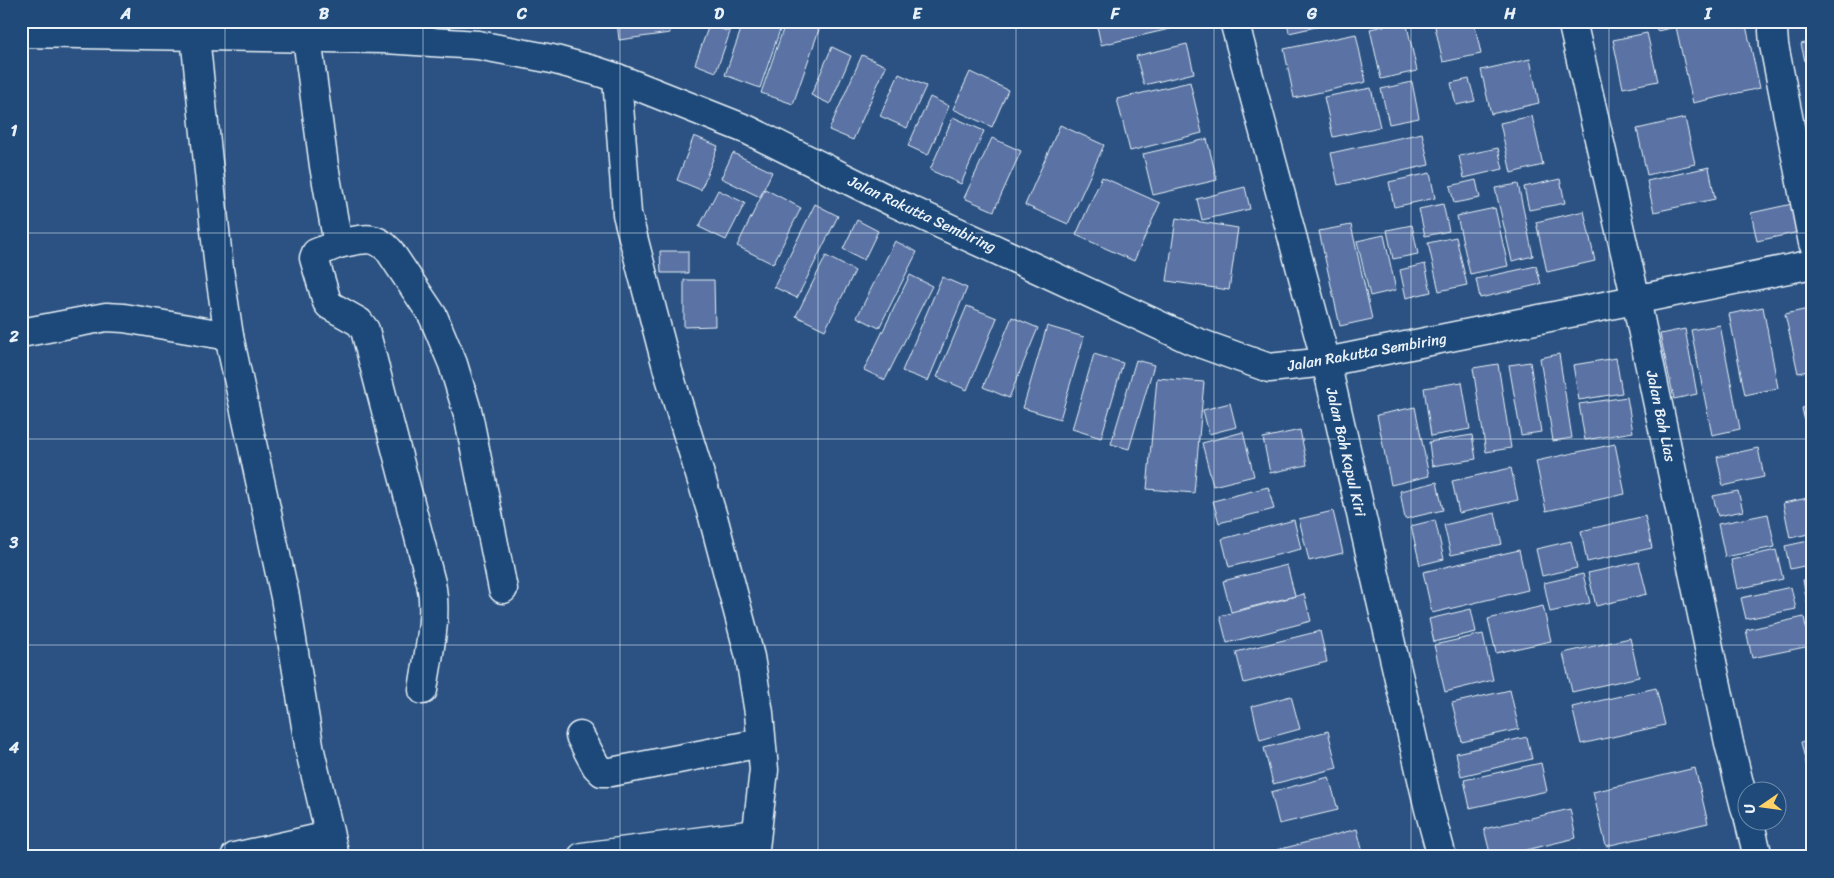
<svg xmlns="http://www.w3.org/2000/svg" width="1834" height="878" viewBox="0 0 1834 878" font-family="Sriracha,sans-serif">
<rect width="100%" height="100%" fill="#2b5282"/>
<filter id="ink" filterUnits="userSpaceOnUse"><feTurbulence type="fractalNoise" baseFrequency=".02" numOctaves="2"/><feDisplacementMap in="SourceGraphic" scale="10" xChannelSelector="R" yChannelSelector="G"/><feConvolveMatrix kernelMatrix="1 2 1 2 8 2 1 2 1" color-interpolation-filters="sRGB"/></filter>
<g filter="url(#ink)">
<!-- building -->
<g fill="#5a73a4" stroke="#e8f1f8">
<polygon points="617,21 668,21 670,33 619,40"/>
<polygon points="744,21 783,21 760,88 725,75"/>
<polygon points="786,21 815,21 821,24 793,104 761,93"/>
<polygon points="1096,21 1191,21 1191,24 1101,45"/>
<polygon points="1287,21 1338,21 1338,22 1289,33"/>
<polygon points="1406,21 1417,71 1381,79 1370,29"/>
<polygon points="1474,21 1481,54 1443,62 1434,22"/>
<polygon points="1655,21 1745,21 1760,88 1693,103 1676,27 1657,31"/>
<polygon points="709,25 730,32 716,72 695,64"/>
<polygon points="1647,33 1658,81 1623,88 1613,40"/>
<polygon points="1356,34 1366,82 1294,98 1284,49"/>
<polygon points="1813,41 1813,95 1801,44"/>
<polygon points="1187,44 1194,73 1144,85 1136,56"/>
<polygon points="832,47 851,56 830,104 811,95"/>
<polygon points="862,55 886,66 853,140 829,130"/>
<polygon points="1530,59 1539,103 1491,114 1481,70"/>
<polygon points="970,72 1008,90 992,127 953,109"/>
<polygon points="899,74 926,86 907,128 880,116"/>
<polygon points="1469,79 1475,101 1456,105 1451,83"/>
<polygon points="1190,82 1202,133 1130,151 1117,99"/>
<polygon points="1412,82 1419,118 1389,124 1381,89"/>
<polygon points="1371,88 1380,127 1333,137 1324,97"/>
<polygon points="930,97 949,106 928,155 908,146"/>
<polygon points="1532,116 1543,165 1511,173 1500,123"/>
<polygon points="953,117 984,131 961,184 930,170"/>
<polygon points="1685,118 1695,164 1647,175 1637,129"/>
<polygon points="1060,125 1104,145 1068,224 1025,205"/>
<polygon points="1422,133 1429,165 1338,185 1331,153"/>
<polygon points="694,136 718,146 701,190 677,180"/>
<polygon points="992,138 1021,151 994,211 964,198"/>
<polygon points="1207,139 1217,180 1153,195 1143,154"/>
<polygon points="1498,148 1503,169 1464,178 1459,156"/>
<polygon points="733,153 772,172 760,197 721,178"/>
<polygon points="1709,167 1715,199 1654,212 1647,181"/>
<polygon points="1430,173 1435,198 1394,207 1389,182"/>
<polygon points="1102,177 1160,203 1134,261 1076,235"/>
<polygon points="1560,179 1565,203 1529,210 1524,187"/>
<polygon points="1476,180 1480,198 1454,203 1450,186"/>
<polygon points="1518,184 1533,256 1512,261 1495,188"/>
<polygon points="1245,187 1250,209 1202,220 1197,199"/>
<polygon points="765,189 801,208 773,264 737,246"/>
<polygon points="718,190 745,203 726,240 699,227"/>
<polygon points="815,204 838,216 797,298 774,287"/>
<polygon points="1443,204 1449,231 1425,236 1419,209"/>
<polygon points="1792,204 1799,232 1757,241 1751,213"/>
<polygon points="1495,208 1508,266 1470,274 1457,216"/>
<polygon points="1584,211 1595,261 1547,272 1536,222"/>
<polygon points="1176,218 1238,228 1229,290 1167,281"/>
<polygon points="857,220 878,231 864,260 843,249"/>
<polygon points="1351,225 1372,319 1340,326 1319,231"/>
<polygon points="1412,225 1418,254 1393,259 1387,230"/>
<polygon points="1384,235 1396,290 1370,296 1357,241"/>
<polygon points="1456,237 1467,285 1439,291 1428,243"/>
<polygon points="895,241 917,252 879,328 857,317"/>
<polygon points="660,251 688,251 688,273 661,273"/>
<polygon points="826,256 855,271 825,330 796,316"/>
<polygon points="1425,264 1431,292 1406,298 1400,270"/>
<polygon points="1536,266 1541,284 1480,298 1476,279"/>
<polygon points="910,275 932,286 885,380 864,370"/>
<polygon points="942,277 967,288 928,381 902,371"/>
<polygon points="684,280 714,280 715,326 684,327"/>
<polygon points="967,306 997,318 967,390 937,377"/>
<polygon points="1763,307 1778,388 1745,395 1729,314"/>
<polygon points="1813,308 1813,370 1798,373 1785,314"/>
<polygon points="1012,317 1038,328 1009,398 983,387"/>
<polygon points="1720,325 1740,429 1712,435 1691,330"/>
<polygon points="1047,326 1084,337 1060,419 1023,408"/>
<polygon points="1685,329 1697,394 1674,399 1660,334"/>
<polygon points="1094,354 1123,363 1101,438 1072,429"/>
<polygon points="1559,354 1572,438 1553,441 1540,358"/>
<polygon points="1616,358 1622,393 1579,400 1573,365"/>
<polygon points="1136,360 1154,365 1129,449 1111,444"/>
<polygon points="1530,362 1541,432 1521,435 1509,365"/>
<polygon points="1498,364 1511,448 1486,452 1473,368"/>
<polygon points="1157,378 1204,382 1194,493 1147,489"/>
<polygon points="1462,382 1470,429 1431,436 1424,388"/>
<polygon points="1627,397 1633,432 1585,440 1579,404"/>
<polygon points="1230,403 1236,427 1209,434 1203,410"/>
<polygon points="1813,406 1813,448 1811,449 1802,408"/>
<polygon points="1415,407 1429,476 1391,485 1377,415"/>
<polygon points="1300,430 1307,465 1270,473 1263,438"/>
<polygon points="1243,432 1254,476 1213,486 1202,443"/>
<polygon points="1472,435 1476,459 1432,466 1429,442"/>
<polygon points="1615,444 1625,494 1546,511 1536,461"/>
<polygon points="1758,448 1764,477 1723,486 1717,457"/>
<polygon points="1511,468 1518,500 1459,513 1452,481"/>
<polygon points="1437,482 1443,510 1405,519 1400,491"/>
<polygon points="1268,487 1274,509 1219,523 1213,501"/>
<polygon points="1738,491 1743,511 1718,516 1713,496"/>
<polygon points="1813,497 1813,533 1790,538 1783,503"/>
<polygon points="1333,511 1343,553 1309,561 1299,519"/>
<polygon points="1495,513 1502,544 1451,555 1444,525"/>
<polygon points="1768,514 1775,547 1725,557 1718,524"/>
<polygon points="1645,516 1652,548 1587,562 1581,531"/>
<polygon points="1294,520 1301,549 1229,567 1222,539"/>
<polygon points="1435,520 1444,559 1420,565 1411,526"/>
<polygon points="1813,540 1813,564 1790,569 1785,546"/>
<polygon points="1571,541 1577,568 1542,576 1536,549"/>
<polygon points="1519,550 1528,590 1432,613 1423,572"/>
<polygon points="1776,550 1783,579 1737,589 1731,560"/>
<polygon points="1639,562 1647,594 1596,606 1588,573"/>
<polygon points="1287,565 1295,596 1231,612 1223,581"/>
<polygon points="1583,574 1590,603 1550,612 1544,583"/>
<polygon points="1813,578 1813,606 1808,607 1803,580"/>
<polygon points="1791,587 1796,609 1746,619 1741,598"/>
<polygon points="1304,594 1311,621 1227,643 1220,616"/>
<polygon points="1543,606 1551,641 1496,653 1488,619"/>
<polygon points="1471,609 1476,632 1434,642 1429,619"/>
<polygon points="1804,617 1810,646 1752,658 1746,630"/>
<polygon points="1320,631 1327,662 1244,683 1236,652"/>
<polygon points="1483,634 1493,680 1445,692 1434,645"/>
<polygon points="1630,638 1639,677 1572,692 1563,653"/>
<polygon points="1656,688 1665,725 1581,744 1572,707"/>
<polygon points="1510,690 1519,729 1462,742 1452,703"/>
<polygon points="1291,696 1300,729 1260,740 1252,706"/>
<polygon points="1328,731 1337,768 1273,784 1264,748"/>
<polygon points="1527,737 1532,759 1461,776 1456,753"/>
<polygon points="1813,739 1813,784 1811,785 1801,742"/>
<polygon points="1541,763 1547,791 1470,808 1464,780"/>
<polygon points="1695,768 1708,823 1606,846 1593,792"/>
<polygon points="1329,777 1338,810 1279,824 1271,792"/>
<polygon points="1570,809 1576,838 1497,857 1491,857 1484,829"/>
<polygon points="1357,829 1364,857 1267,857 1266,853"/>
<polygon points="1579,851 1580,857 1554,857"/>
</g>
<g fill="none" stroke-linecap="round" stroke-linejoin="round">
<defs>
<g id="minor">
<polyline points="1234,21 1326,362 1429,809 1442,857"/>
<polyline points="1572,21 1636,300 1729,743 1746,811"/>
<polyline points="1775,21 1773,31 1774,45 1813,243"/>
<polyline points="195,36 219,269 229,336 285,597 310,751 335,857"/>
<path d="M307,38L324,166L338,244L316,253L314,258L327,302L329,305L359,322L365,330L431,583C438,617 428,655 423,690"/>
<polyline points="617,78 627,214 668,371 713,517 750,657 759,713 764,770 754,857"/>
<path d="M338,244C360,240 373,233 389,250L433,316L453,364L468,414L503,589"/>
<polyline points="21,333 106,317 124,318 229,336"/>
<polyline points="580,736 596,766 602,772 611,772 761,743"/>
<polyline points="1749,820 1758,857"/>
<polyline points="235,857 329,836"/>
<polyline points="582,857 756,834"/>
</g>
<polyline id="major" points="21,33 385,39 478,45 552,59 596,71 617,78 748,130 893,202 1191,340 1269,368 1326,362 1813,264"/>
</defs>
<!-- minor casing -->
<use href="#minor" stroke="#e8f1f8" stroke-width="31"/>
<!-- major casing -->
<use href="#major" stroke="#e8f1f8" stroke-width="31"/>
<!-- minor -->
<use href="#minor" stroke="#1f4a7a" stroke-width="28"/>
<!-- major -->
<use href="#major" stroke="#1f4a7a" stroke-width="28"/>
</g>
</g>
<!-- grid -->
<path fill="none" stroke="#e8f1f8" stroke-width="1" stroke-opacity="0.55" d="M225,21V857M423,21V857M620,21V857M818,21V857M1016,21V857M1214,21V857M1411,21V857M1609,21V857M21,233H1813M21,439H1813M21,645H1813"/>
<g text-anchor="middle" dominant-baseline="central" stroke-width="4" stroke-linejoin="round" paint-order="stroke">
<!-- street labels -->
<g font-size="15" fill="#e8f1f8" stroke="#1f4a7a">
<text transform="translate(922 214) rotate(25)">Jalan Rakutta Sembiring</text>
<text transform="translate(1367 352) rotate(-10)">Jalan Rakutta Sembiring</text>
<text transform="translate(1661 416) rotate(78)">Jalan Bah Lias</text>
<text transform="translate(1346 452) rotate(77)">Jalan Bah Kapul Kiri</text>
</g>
</g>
<!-- margin -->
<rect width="1834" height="878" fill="none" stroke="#1f4a7a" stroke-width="55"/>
<!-- north arrow -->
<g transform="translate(1762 806) rotate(257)"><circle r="24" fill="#1f4a7a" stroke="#6f8dac"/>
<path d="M0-4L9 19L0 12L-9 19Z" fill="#ffd166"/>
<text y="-8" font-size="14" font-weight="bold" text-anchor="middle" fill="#e8f1f8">U</text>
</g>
<rect x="28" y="28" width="1778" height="822" fill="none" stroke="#e8f1f8" stroke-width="2"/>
<g font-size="16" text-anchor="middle" font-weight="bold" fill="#e8f1f8">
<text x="126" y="19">A</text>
<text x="324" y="19">B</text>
<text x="522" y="19">C</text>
<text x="719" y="19">D</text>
<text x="917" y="19">E</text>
<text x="1115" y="19">F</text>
<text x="1312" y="19">G</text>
<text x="1510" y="19">H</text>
<text x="1708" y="19">I</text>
<text x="14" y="136">1</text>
<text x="14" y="342">2</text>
<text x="14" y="548">3</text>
<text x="14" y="753">4</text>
</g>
</svg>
